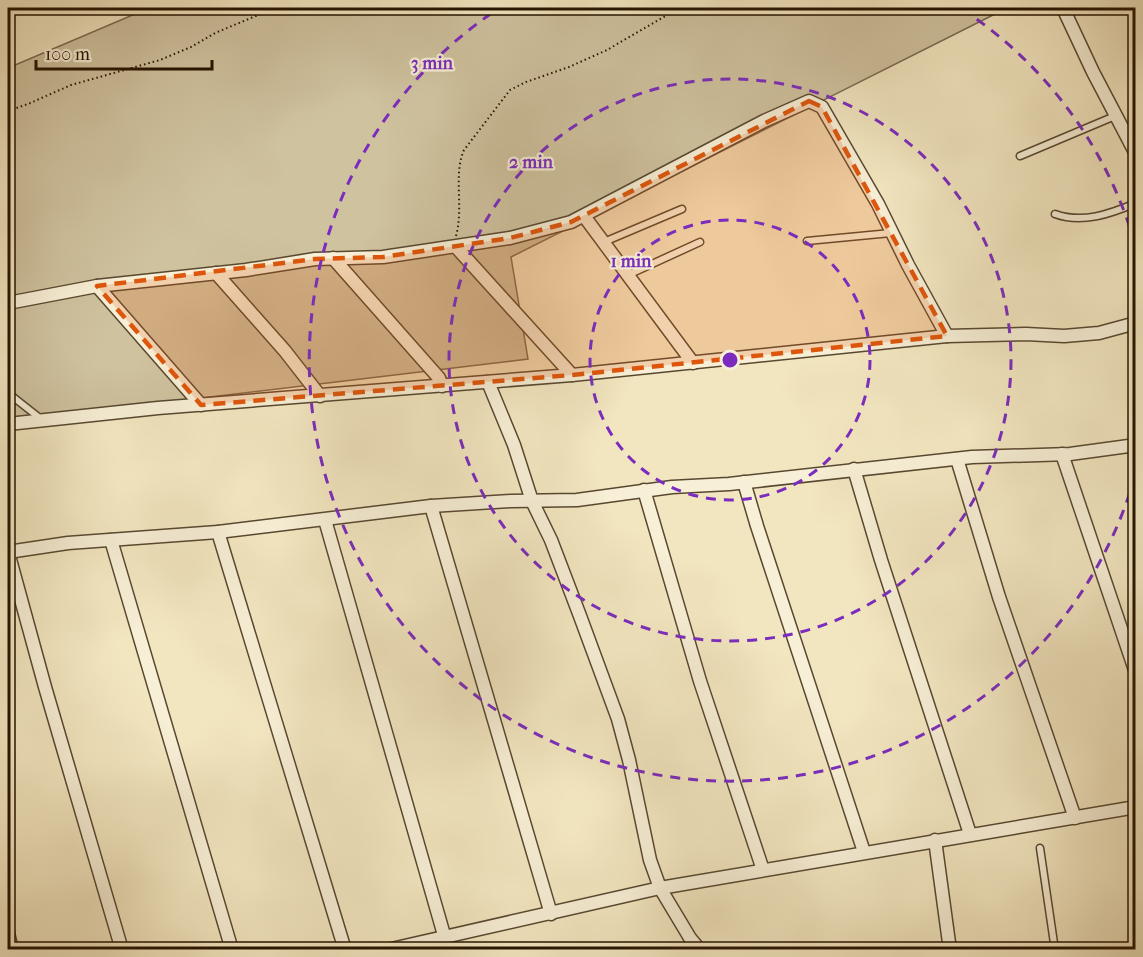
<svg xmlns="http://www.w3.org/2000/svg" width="1143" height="957" viewBox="0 0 1143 957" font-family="'IM FELL French Canon',serif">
<rect width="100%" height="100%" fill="#f2e6c0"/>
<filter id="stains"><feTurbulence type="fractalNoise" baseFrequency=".00333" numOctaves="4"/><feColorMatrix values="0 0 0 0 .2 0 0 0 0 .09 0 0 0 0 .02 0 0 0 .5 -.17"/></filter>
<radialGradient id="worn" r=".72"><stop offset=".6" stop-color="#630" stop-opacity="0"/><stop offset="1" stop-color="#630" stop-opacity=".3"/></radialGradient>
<!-- green -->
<polygon fill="#cfc29f" stroke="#7a6a50" stroke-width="1.5" points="149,8 1007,8 511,257 528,359 8,421 8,68"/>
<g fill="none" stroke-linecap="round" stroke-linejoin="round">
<defs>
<g id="lane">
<polyline points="1020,156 1115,116"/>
<path d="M1055,214C1082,224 1110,214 1136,203"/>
<polyline points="807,241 891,233"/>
<polyline points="604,242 682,209"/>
<polyline points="628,275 700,242"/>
<polyline points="8,393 41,419"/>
<polyline points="1040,848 1055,950"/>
</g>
<g id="street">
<polyline points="1063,8 1093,72 1136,154"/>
<polyline points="584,216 693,363"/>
<polyline points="456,247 572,375"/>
<polyline points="333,258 439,378 442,386"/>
<polyline points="216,273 285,351 320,396"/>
<polyline points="97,286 201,405"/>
<polyline points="8,303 97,286 246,270 315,259 383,257 510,238 571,222 764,121 809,101 822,107 878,204 908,265 947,336"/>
<polyline points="488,382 514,445 532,501 551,540 580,616 618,719 629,760 650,860 660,888 690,938 700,950"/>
<polyline points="8,424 158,408 572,375 947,336 1026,334 1064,336 1099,333 1136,323"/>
<polyline points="1062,454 1136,673"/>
<polyline points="957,459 999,597 1075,818"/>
<polyline points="854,469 881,560 970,834"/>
<polyline points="744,482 757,526 864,852"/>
<polyline points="644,490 700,681 763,870"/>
<polyline points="431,506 551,914"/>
<polyline points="325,520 444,935"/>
<polyline points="218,532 345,950"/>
<polyline points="111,540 232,950"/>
<polyline points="8,552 68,543 218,532 431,506 511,501 577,500 672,487 729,484 972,457 1070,454 1136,445"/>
<polyline points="8,552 45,687 122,950"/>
<polyline points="935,840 950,950"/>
<polyline points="8,933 12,950"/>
<polyline points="387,950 660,888 1136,807"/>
</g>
</defs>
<!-- lane casing -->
<use href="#lane" stroke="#584830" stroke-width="9"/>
<!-- street casing -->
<use href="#street" stroke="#584830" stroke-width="15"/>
<!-- path -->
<g stroke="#241300" stroke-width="2" stroke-dasharray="1.5 3" stroke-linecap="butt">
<polyline points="8,111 28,104 71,85 160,60 191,47 215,33 275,8"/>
<path d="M456,236C464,207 453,175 464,150L510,90L526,82L569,67L607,50L679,8"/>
</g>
<!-- lane -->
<use href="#lane" stroke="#f7efd6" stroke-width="6"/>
<!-- street -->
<use href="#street" stroke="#f7efd6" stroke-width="12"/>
</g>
<!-- marked area -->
<path fill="#de560b" fill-opacity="0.2" stroke="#de560b" stroke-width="4.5" stroke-dasharray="12 8" stroke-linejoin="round" d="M809,101L822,107L947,336L572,375L201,405L97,286L315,259L383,257L510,238L571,222Z"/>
<!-- distance rings -->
<g fill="none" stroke="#7b2cbf" stroke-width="3" stroke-dasharray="10 8">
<circle cx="730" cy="360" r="140"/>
<circle cx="730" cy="360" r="281"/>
<path d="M1135 476A421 421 0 1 1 498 9M962 9A421 421 0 0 1 1135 244"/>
</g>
<circle cx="730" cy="360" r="9" fill="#7b2cbf" stroke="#f7efd6" stroke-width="3"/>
<g font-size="18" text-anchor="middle" font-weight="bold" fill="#7b2cbf" stroke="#f7efd6" stroke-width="4.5" stroke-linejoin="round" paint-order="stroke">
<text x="432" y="69">3 min</text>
<text x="531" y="168">2 min</text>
<text x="631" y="267">1 min</text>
</g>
<!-- margin -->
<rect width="1143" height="957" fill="none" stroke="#f2e6c0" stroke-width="30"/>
<rect x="9" y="9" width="1125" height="939" fill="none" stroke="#241300" stroke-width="3"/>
<rect x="15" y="15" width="1113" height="927" fill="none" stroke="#241300" stroke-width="1.5"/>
<!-- scale -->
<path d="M36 60v9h176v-9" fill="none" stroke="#241300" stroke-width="3"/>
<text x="45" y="60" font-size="18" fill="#241300" stroke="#f7efd6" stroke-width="4.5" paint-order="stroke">100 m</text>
<rect width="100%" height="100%" filter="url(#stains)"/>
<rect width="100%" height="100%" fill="url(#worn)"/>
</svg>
